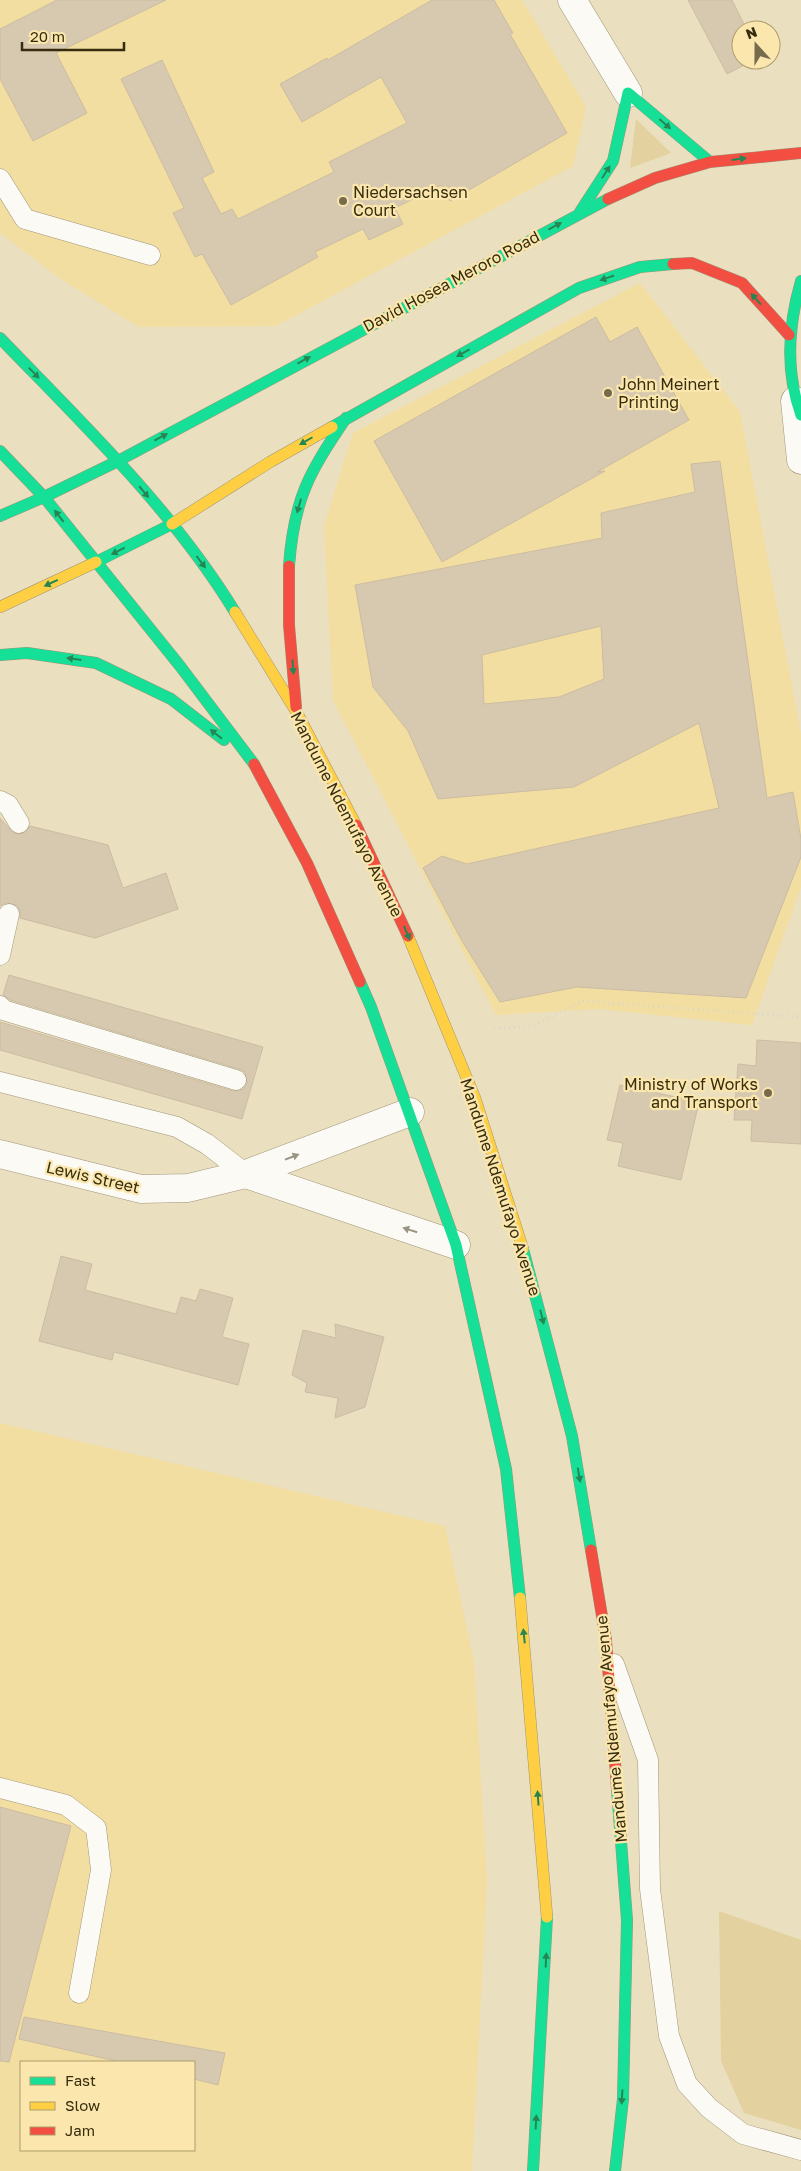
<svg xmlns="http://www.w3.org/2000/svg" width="801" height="2171" viewBox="0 0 801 2171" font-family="'Golos Text',sans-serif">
<rect width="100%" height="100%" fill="#eadfbe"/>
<!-- built -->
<g fill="#f3dea2" fill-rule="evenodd">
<polygon points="0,0 522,0 586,107 573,166 276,326 139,327 62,280 0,233"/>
<polygon points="640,283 740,412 801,734 801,887 752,1025 598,1009 496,1015 333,700 324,526 353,433"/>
<path d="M0,1423L445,1526L474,1662L487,1882L472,2171H0ZM21,2062H194V2150H21Z"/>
</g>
<!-- green -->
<g fill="#e3d29f">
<polygon points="636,119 671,153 630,168"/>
<polygon points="719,1911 801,1940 801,2130 744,2113 721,2061"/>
</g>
<!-- building -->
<g fill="#d7c9b0" stroke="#cbbca2" fill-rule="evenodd">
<polygon points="57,0 166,0 56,53 87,113 33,141 0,79 0,29"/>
<polygon points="432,0 494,0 513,33 510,34 567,133 450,201 441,185 395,208 403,224 369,240 363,229 315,252 318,257 231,305 202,254 195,257 173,213 184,208 121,79 162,60 214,172 202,178 221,214 232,209 238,219 334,172 329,162 407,123 381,77 302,122 280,84 327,58 328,60"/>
<polygon points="688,0 732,0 747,30 741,30 741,60 754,60 727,74"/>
<polygon points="596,317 610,342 637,327 689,420 597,472 605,471 442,562 374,441"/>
<path d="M720,461L767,798L793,792L801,839V857L746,998L577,987L500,1002L462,941L423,868L442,856L467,864L719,808L699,723L574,787L438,799L408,731L373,687L355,585L602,538L601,513L695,492L691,464ZM601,626L604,679L559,697L484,704L482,655Z"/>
<polygon points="0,818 14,834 25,833 30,826 108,845 123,888 166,873 178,909 95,938 20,918 20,911 17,905 6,903 0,906"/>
<polygon points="9,975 263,1047 242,1119 0,1050 0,1022 233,1091 244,1089 247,1083 245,1072 239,1069 10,1000 3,995"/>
<polygon points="757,1040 801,1043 801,1144 751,1141 752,1120 734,1120 738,1064 756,1066"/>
<polygon points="620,1085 699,1102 681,1180 618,1166 623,1143 607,1140"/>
<polygon points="61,1256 92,1264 85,1290 176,1314 181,1297 196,1301 200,1289 233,1298 222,1337 249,1344 238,1385 114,1352 112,1360 39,1341"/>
<polygon points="335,1324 384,1337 365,1407 335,1418 338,1398 305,1392 307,1383 292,1375 303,1330 336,1338"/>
<polygon points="0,1807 71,1826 9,2062 0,2061"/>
<polygon points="24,2017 225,2053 218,2085 194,2079 194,2062 120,2062 19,2039"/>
</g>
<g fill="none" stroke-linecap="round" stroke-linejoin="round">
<defs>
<g id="lane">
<polyline points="0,179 25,219 150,255"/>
<polyline points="0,801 8,805 19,823"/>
<polyline points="0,955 9,914"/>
<polyline points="0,1006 3,1010 236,1080"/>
<polyline points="0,1082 177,1127 207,1144 246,1174"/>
<polyline points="614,1664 648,1760 650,1889 669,2036 687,2084 709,2108 743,2134 801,2150"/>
<polyline points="0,1788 66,1805 96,1828 101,1870 79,1993"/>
</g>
<g id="street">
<polyline points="572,0 628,93"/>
<polyline points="795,401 801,460"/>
<polyline points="0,1154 141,1189 188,1188 246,1174 410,1112"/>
<polyline points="246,1174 456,1245"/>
</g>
<g id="fast">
<polyline points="580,212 613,161 628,93 710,162"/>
<path d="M801,281C788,326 785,371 801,415"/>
<path d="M0,338C83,424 172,509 235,612"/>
<polyline points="332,427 579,288 640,267 673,264"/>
<polyline points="0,451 44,497 180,666 254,764"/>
<polyline points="118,461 608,199"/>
<polyline points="44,497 118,461"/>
<polyline points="0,516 44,497"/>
<polyline points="96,562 172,524"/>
<path d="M289,566C294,498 309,473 346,418"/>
<polyline points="0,655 27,653 96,663 171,699 224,740"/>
<polyline points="360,982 371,1007 456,1245 506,1469 520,1598"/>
<polyline points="523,1249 572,1436 591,1550"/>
<polyline points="533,2171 547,1917"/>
<polyline points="615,2171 623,2099 627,1920 617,1789"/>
</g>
<g id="slow">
<polyline points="172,524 270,462 332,427"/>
<polyline points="0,607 96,562"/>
<polyline points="235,612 296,711 356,825"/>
<polyline points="408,936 475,1098 523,1249"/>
<polyline points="520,1598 547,1917"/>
</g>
<g id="jam">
<polyline points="608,199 655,178 710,162 801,153"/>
<polyline points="673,264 692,263 742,283 789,335"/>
<polyline points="289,566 289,625 296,707"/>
<polyline points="254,764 307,863 360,982"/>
<polyline points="356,825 408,936"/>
<polyline points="591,1550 606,1640 617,1789"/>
</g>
</defs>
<!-- lane casing -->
<use href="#lane" stroke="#9f9578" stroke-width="21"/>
<!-- street casing -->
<use href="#street" stroke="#9f9578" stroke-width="29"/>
<!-- fast casing -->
<use href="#fast" stroke="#9f9578" stroke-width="12"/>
<!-- slow casing -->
<use href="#slow" stroke="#9f9578" stroke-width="12"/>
<!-- jam casing -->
<use href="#jam" stroke="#9f9578" stroke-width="12"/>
<!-- path -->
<polyline stroke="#dad6cb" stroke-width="3" stroke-dasharray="1 4" stroke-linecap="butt" points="494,1029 533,1026 583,1001 801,1017"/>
<!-- lane -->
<use href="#lane" stroke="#fcfaf5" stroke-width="20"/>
<!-- street -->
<use href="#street" stroke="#fcfaf5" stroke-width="28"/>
<!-- fast -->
<use href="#fast" stroke="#16e098" stroke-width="11"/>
<!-- slow -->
<use href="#slow" stroke="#ffcf43" stroke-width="11"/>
<!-- jam -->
<use href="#jam" stroke="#f24e42" stroke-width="11"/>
</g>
<!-- one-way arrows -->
<defs><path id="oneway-solid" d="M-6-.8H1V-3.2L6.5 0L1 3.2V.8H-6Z" transform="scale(1.25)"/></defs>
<g fill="#268653">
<use href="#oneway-solid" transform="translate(665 124) rotate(41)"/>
<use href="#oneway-solid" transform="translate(739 159) rotate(-7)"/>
<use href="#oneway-solid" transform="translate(606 172) rotate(-57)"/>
<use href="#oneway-solid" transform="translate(555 226) rotate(-28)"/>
<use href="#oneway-solid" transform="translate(607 278) rotate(161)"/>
<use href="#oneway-solid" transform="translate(756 299) rotate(-132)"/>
<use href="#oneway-solid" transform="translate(463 353) rotate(151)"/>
<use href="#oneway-solid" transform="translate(304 360) rotate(-28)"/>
<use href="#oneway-solid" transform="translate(34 373) rotate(46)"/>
<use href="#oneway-solid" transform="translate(161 437) rotate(-28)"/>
<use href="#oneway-solid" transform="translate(306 441) rotate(150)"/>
<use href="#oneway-solid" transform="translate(144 492) rotate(50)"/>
<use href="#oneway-solid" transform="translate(299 506) rotate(106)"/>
<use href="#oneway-solid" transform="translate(59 516) rotate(-128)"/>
<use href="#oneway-solid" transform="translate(118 551) rotate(153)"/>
<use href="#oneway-solid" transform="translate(201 562) rotate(53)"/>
<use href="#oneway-solid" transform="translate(51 583) rotate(155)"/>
<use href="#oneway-solid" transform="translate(74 659) rotate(-172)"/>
<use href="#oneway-solid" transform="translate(293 667) rotate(86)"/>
<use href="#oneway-solid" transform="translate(216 734) rotate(-142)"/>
<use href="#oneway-solid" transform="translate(407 933) rotate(66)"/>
<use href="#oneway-solid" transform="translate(542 1317) rotate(76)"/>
<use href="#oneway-solid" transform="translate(579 1475) rotate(80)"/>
<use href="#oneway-solid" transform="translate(524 1636) rotate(-96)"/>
<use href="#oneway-solid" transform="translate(538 1798) rotate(-94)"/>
<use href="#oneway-solid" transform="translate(546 1960) rotate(-87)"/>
<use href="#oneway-solid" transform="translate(622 2097) rotate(93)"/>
<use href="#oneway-solid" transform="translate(536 2122) rotate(-87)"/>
</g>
<g fill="#9a9482">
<use href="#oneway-solid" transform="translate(292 1157) rotate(-21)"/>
<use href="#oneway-solid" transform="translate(410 1230) rotate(-162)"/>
</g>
<!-- markers -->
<g fill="#766b4c" stroke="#fbe7ad" stroke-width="2">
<circle cx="343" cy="201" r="5"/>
<circle cx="608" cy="393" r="5"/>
<circle cx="768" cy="1093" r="5"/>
</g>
<g text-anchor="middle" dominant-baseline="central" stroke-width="4.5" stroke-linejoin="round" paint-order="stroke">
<!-- poi labels -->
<g font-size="16" fill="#372d0e" stroke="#fbe7ad" text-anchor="start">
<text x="353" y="192">Niedersachsen<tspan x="353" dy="18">Court</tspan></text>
<text x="618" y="384">John Meinert<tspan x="618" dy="18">Printing</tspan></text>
<text x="758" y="1084" text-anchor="end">Ministry of Works<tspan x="758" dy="18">and Transport</tspan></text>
</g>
<!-- street labels -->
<g font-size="16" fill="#372d0e" stroke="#fbe7ad">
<text transform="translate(451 281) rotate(-28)">David Hosea Meroro Road</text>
<text transform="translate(347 814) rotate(63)">Mandume Ndemufayo Avenue</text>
<text transform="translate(93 1177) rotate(13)">Lewis Street</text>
<text transform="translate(501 1187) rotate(72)">Mandume Ndemufayo Avenue</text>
<text transform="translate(611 1729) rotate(-95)">Mandume Ndemufayo Avenue</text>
</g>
</g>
<!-- legend -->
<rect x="20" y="2061" width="175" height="90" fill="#fbe7ad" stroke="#ad9d6d"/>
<rect x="30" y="2077" width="25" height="8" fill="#16e098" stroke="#ad9d6d"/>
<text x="65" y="2086" font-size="15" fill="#372d0e">Fast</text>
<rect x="30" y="2102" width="25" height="8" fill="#ffcf43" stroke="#ad9d6d"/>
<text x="65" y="2111" font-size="15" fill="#372d0e">Slow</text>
<rect x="30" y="2127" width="25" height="8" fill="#f24e42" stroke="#ad9d6d"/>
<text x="65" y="2136" font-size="15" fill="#372d0e">Jam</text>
<!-- north arrow -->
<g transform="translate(756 45) rotate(339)"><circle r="24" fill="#fbe7ad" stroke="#ad9d6d"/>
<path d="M0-4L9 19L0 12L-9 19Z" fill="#766b4c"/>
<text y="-8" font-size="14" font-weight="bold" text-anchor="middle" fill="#372d0e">N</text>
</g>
<!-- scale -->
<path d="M22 42v8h102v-8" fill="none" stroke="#372d0e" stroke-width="2.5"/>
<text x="30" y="42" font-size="15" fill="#372d0e" stroke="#fbe7ad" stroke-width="4" paint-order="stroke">20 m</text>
</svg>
